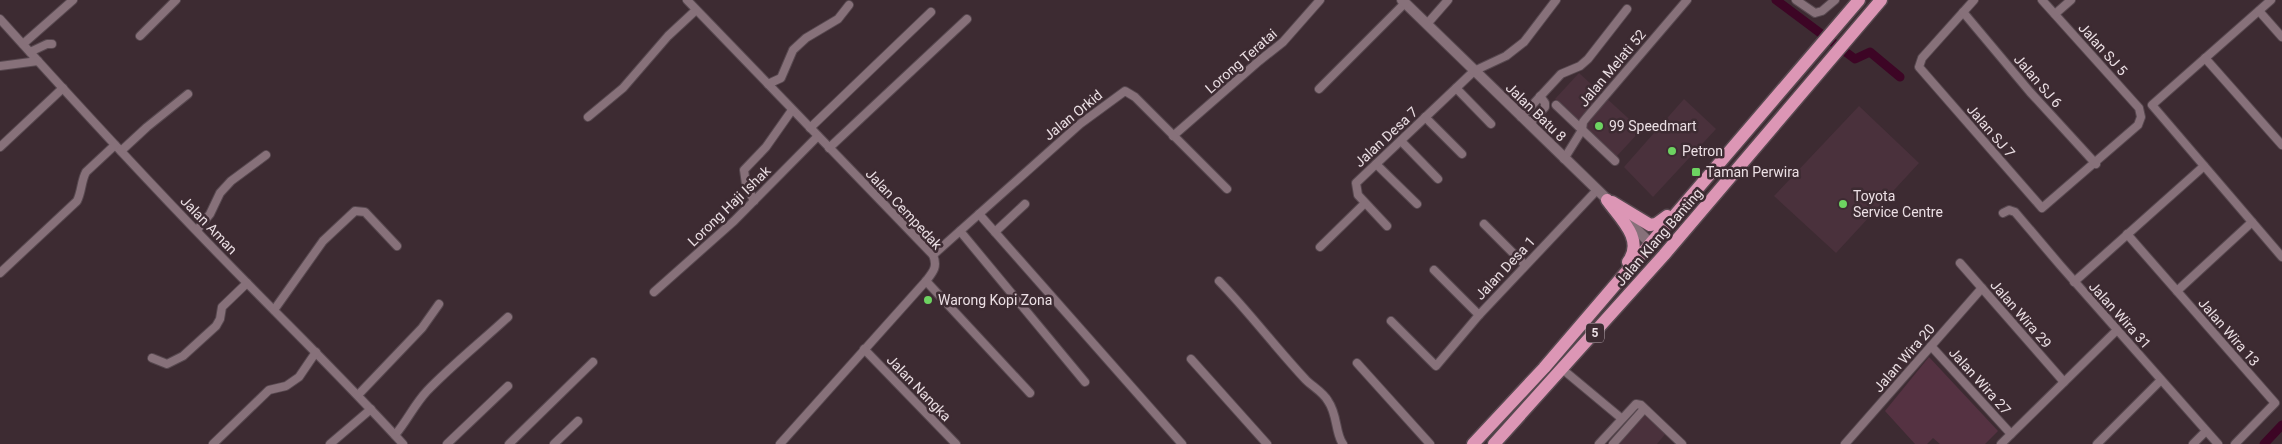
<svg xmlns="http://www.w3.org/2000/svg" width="2282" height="444" viewBox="0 0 2282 444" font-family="Roboto,sans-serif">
<rect width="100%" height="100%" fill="#3d2b32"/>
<!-- built -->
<g fill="#4a313c">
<polygon points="1579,73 1641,130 1616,157 1555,99"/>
<polygon points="1684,99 1716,129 1653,197 1624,167"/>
<polygon points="1859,106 1919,163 1836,253 1774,196"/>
<polygon points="1645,413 1666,433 1657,444 1617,444"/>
</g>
<!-- green -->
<polygon fill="#553242" points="1929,357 1998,431 1985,444 1940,444 1933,438 1927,444 1915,444 1885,411"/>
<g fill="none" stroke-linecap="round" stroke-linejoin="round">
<!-- canal -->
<g stroke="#3d0525" stroke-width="9">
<polyline points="1776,0 1855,59 1870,52 1900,77"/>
<polyline points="2264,444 2282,425"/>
</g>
<defs>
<g id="minor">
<path d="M687,0L933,255C938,267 933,272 926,281L780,444"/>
<polyline points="1796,0 1815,13 1822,11 1835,0"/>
<polyline points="1974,0 1922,58 1919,67 2042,208 2138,125 2141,117 2139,108 2042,0"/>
<polyline points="2271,0 2152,105 2282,257"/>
<polyline points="2259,11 2282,37"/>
<polyline points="1963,12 2030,92 2096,164"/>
<polyline points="2055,14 2071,0"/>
<path d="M0,19C81,109 163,198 248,284C300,337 353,389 403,444"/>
<polyline points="1427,24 1448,0"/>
<polyline points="140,36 176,0"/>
<polyline points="23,44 73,0"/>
<polyline points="30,52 47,44 52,44"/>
<polyline points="2205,58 2282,145"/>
<polyline points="0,66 38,61"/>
<polyline points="768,84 781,78 793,50 806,38 838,19 849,5"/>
<polyline points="1456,88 1491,124"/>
<polyline points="1319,89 1405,3"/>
<polyline points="1556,105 1615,161"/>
<polyline points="588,117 623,88 668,36 696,10"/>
<polyline points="1425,117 1462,154"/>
<polyline points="1521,117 1561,74 1580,66 1588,59 1627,9"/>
<polyline points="1529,124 1545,107 1545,103 1540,96"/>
<polyline points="810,128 931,12"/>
<polyline points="1173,136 1259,61 1283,42 1320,0"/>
<polyline points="1401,141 1438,179"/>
<polyline points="0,147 63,88"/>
<polyline points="829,148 967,19"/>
<polyline points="121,151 147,127 188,94"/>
<polyline points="1564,159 1582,130 1583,122 1587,117 1687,0"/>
<polyline points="1376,164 1417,204"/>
<polyline points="754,201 746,184 744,170 766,147 792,110"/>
<polyline points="2003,213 2009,210 2015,212 2060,265 2218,444"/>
<polyline points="979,214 1182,444"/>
<polyline points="1484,224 1525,265"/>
<polyline points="1387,226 1358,195 1356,183 1474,71 1506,56 1524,42 1556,0"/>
<polyline points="197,230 210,214 220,193 231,181 266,155"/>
<polyline points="960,231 1085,382"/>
<polyline points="995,232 1025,204"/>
<polyline points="2127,234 2275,403 2235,444"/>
<polyline points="1320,247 1364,204"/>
<polyline points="933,255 1080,124 1125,91 1135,97 1227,189"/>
<polyline points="1960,263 2064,382"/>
<polyline points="1434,270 1479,315"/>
<path d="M0,273L77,201C82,191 81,181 86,172L115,145"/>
<polyline points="926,281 1030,393"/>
<path d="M1219,281C1249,312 1276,348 1306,380C1313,387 1323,392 1328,401C1338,415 1335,434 1343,444"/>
<polyline points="2074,282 2204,166"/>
<polyline points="2177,291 2252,222"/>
<polyline points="654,292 734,221 818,136"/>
<polyline points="274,310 323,241 355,211 365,212 397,246"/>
<polyline points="1391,321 1436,366 1479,315 1597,190"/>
<polyline points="1931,346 2011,434"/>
<polyline points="864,349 956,444"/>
<polyline points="152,358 167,364 183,356 216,326 220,319 222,307 247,283"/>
<polyline points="1191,359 1267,444"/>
<polyline points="1357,363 1430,444"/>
<polyline points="1561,368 1621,418"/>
<polyline points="358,395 422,328 439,304"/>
<path d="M395,435C407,421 414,405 427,391C452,365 481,342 508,317"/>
<polyline points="213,444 269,390 286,386 299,377 316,352"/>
<polyline points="330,444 371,409"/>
<polyline points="447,444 508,386"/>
<polyline points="509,444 593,362"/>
<polyline points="554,444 578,421"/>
<polyline points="1599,444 1636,404 1641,405 1682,444"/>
<polyline points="1613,444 1644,409"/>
<polyline points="1845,444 1982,288"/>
<polyline points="2001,444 2117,330"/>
<polyline points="2097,444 2161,380"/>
<polyline points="2193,444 2206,431"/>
</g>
<g id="tertiary">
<polyline points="1402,0 1613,205"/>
<polyline points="1626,219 1650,243"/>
</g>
<g id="trunk">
<path d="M1607,200C1620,218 1645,240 1628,262"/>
<polyline points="1612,202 1650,225 1656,224 1667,216"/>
<polyline points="1473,444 1544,368 1859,0"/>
<polyline points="1494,444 1664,255 1881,0"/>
</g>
</defs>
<!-- minor casing -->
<use href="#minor" stroke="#57484f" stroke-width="10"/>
<!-- tertiary casing -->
<use href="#tertiary" stroke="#57484f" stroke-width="12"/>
<!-- trunk casing -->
<use href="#trunk" stroke="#57484f" stroke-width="15"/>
<!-- minor -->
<use href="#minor" stroke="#87717a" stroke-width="8"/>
<!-- tertiary -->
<use href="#tertiary" stroke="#87717a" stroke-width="10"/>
<!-- trunk -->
<use href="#trunk" stroke="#dc96b5" stroke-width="12"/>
</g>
<!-- markers -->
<g fill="#6dd361" stroke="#3d2b32" stroke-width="2">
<circle cx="1599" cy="126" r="5"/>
<circle cx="1672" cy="151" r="5"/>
<rect x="1691" y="167" width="10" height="10" rx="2.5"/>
<circle cx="1843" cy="204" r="5"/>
<circle cx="928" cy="300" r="5"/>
</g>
<g text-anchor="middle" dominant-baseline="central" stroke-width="5" stroke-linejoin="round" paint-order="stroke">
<!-- shield labels -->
<rect fill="#3d2b32" stroke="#b7a9af" stroke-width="1" x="1586" y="323.5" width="18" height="19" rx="4"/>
<g font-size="12" font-weight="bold" fill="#ebdfe4">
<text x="1595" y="333">5</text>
</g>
<!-- street labels -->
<g font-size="14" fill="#ebdfe4" stroke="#3d2b32">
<text transform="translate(2103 49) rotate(48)">Jalan SJ 5</text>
<text transform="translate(1241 61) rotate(-41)">Lorong Teratai</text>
<text transform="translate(1612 68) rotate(-50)">Jalan Melati 52</text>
<text transform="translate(2038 81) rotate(49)">Jalan SJ 6</text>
<text transform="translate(1536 112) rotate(44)">Jalan Batu 8</text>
<text transform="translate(1073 115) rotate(-39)">Jalan Orkid</text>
<text transform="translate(1991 131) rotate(49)">Jalan SJ 7</text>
<text transform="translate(1386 137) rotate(-43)">Jalan Desa 7</text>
<text transform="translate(729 206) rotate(-44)">Lorong Haji Ishak</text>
<text transform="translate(904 209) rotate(47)">Jalan Cempedak</text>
<text transform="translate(209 225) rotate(46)">Jalan Aman</text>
<text transform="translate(1659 237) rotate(-49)">Jalan Klang Banting</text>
<text transform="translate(1505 268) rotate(-47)">Jalan Desa 1</text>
<text transform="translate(2021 314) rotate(49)">Jalan Wira 29</text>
<text transform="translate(2120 315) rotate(48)">Jalan Wira 31</text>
<text transform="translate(2229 332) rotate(49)">Jalan Wira 13</text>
<text transform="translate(1904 358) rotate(-49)">Jalan Wira 20</text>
<text transform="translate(1980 381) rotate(48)">Jalan Wira 27</text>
<text transform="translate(919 388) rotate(46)">Jalan Nangka</text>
</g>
<!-- poi labels -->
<g font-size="14" fill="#ebdfe4" stroke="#3d2b32" text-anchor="start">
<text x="1609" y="126">99 Speedmart</text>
<text x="1682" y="151">Petron</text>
<text x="1706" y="172">Taman Perwira</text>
<text x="1853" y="196">Toyota<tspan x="1853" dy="16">Service Centre</tspan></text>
<text x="938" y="300">Warong Kopi Zona</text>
</g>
</g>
</svg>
